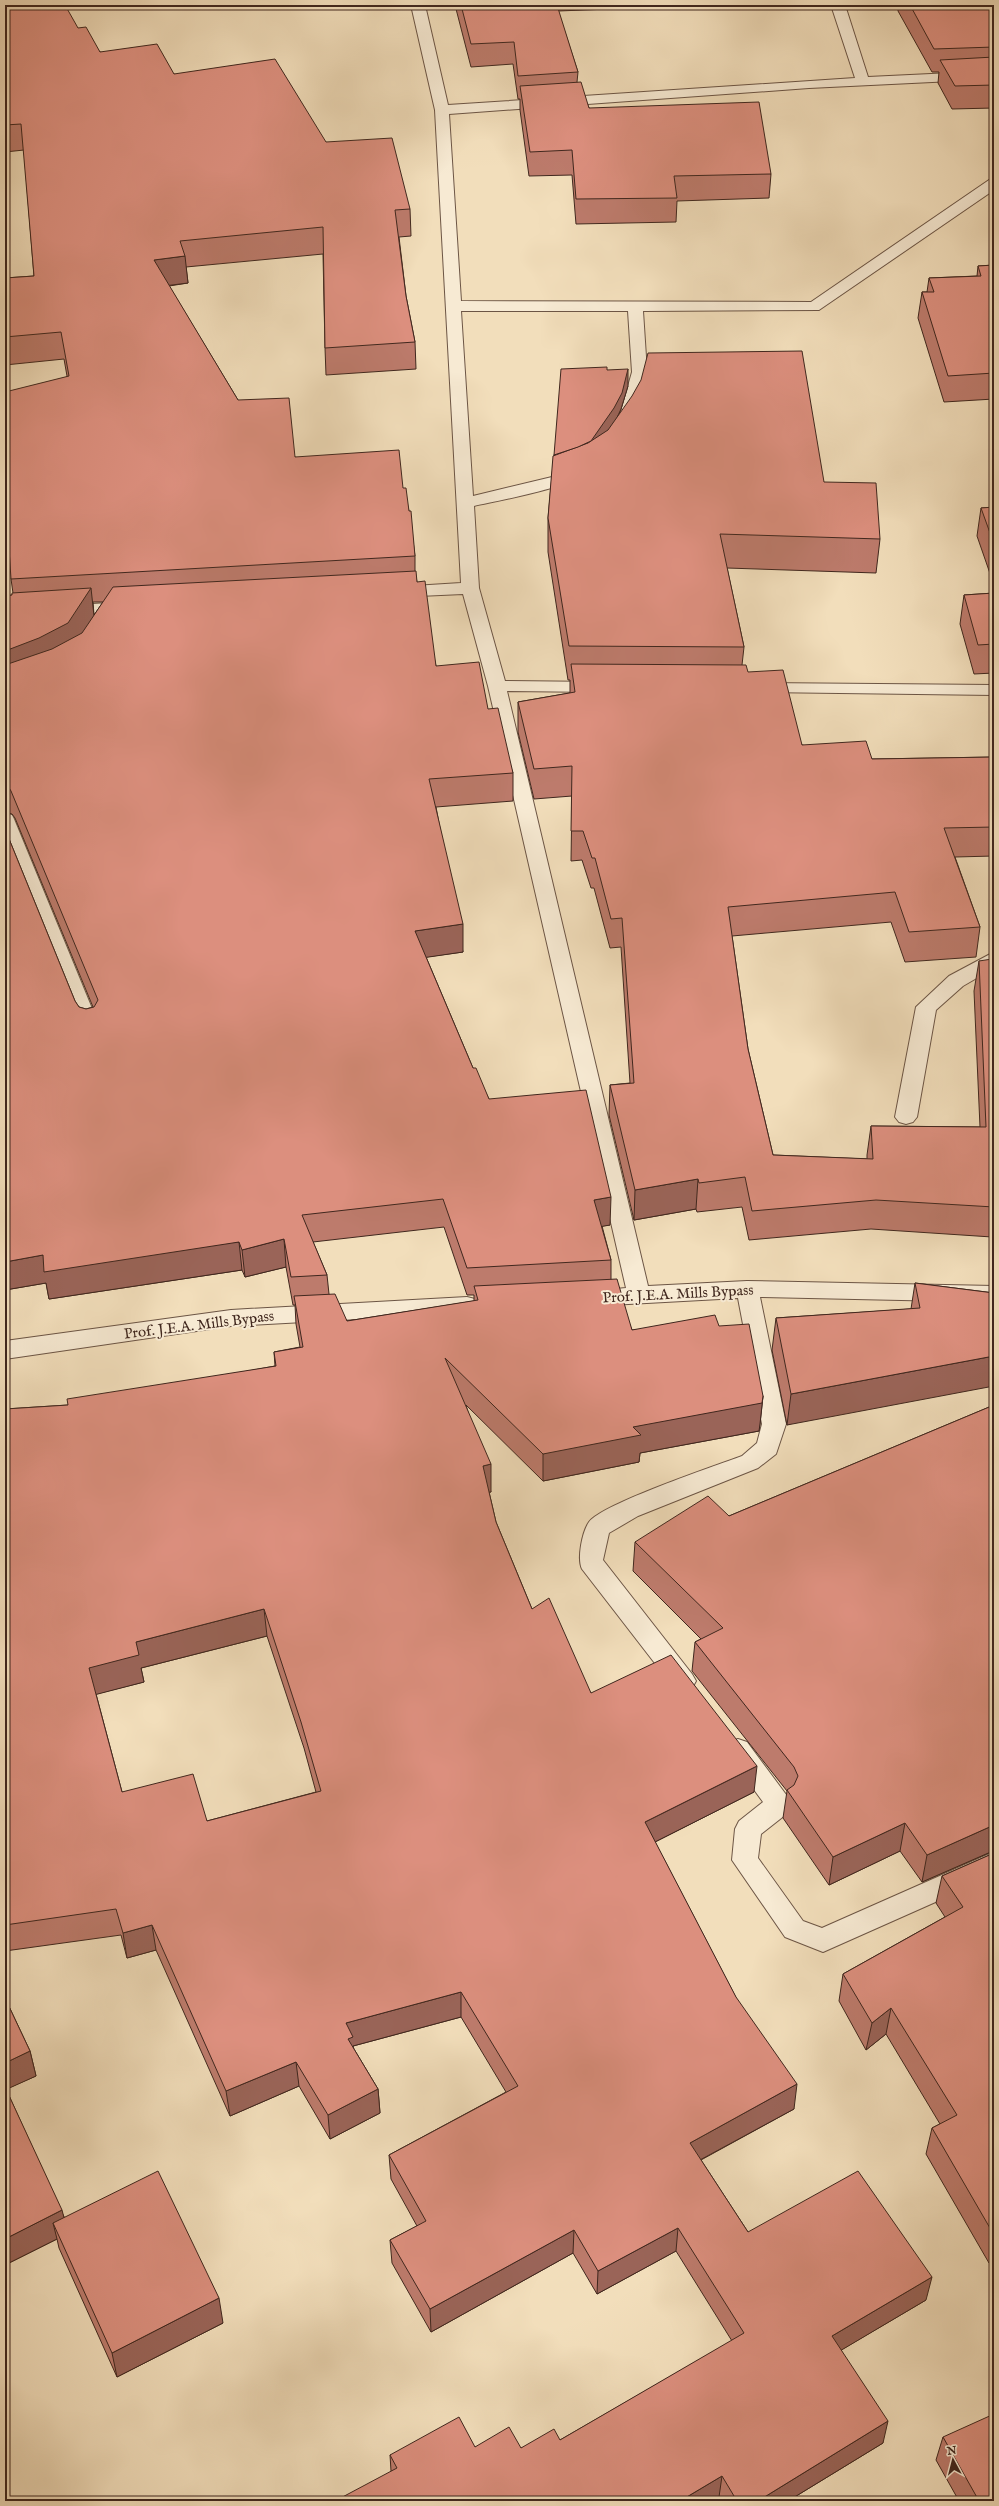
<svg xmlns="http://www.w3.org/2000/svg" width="999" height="2506" viewBox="0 0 999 2506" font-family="'IM FELL English',serif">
<rect width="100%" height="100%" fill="#f2debb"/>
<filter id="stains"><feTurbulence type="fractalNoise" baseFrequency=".005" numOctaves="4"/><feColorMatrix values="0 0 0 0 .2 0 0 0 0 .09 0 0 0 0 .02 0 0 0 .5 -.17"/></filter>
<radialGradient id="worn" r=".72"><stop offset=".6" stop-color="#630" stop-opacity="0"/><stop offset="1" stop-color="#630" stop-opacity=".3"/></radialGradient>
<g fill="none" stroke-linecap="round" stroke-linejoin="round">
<defs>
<g id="minor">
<path d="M411,5H425L448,105L855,78L831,5H845L868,77L994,71V79L809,88L449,114L461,301L811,302L989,180L994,179V190L819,310L643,311L647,372L637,411L629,416L621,411L632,372L628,311H461L473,496L552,477L579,466L587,471C576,487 495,501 474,506L479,588L505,681L600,682L606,683L609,687L606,691L600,692L507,691L648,1286L747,1281L994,1286V1302L760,1297L786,1424L776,1454L758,1468L638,1516L609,1533L603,1560L692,1674L696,1681L692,1688L683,1691L674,1688L582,1569C577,1559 582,1532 589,1522C602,1504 715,1466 742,1456L757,1443L762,1424L738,1298L592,1306L584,1304L581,1298L584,1292L626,1288L488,686L463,594L397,597L391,596L388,592L391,588L397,587L461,583L435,110Z"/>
<polygon points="127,602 133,603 136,607 133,611 5,619 5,609"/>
<polygon points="758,683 994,685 994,695 752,692 749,688 752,684"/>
<polygon points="5,813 12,815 14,819 100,1028 97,1033 90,1035 83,1033 80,1028 5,842"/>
<polygon points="994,952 994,968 963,986 936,1010 917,1117 913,1122 906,1124 899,1122 895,1117 916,1007 949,976"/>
<polygon points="467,1297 475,1299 478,1305 475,1311 467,1313 231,1326 5,1359 5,1341 231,1310"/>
<polygon points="738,1739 747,1742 793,1804 789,1812 761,1834 758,1858 803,1921 822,1928 994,1852 994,1876 823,1952 785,1937 732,1860 735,1829 739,1821 763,1802 725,1750 729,1742"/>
</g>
</defs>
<!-- minor casing -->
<use href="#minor" stroke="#6c5545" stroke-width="2"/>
<!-- minor -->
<use href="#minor" fill="#f7ead3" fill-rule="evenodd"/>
</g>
<!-- wall -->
<g fill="#bd7b6c" stroke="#40271e" fill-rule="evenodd">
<path d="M5,5L78,28L100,52L174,74L326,142L410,209L411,236L399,237L406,296L415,342L416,369L326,375L325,348L323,254L186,267L188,283L169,286L238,400L295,457L403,488L409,511L415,556V571L417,582L436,666L488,709L513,773V801L436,807L463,952L426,957L473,1068L489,1099L610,1225L602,1226L611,1260V1279L632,1330L719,1326L763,1396L760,1424L759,1431L640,1453L639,1462L543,1481L466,1405L491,1492H489L496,1522L532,1609L591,1693L754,1792L655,1842L794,2109L701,2160L748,2232L926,2300L841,2350L883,2443L788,2501H721L719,2497L391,2471L390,2455L475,2447L521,2448L560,2440L732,2341L676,2251L597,2294L573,2253L431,2332L392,2263L390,2240L417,2226L391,2179L389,2155L506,2092L461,2017L353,2046L354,2049L378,2089L380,2113L330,2139L299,2086L230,2116L156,1950L127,1958L121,1935L5,1951V1409L68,1405L275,1366L274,1352L300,1347L296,1324L295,1305H293L286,1267L245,1277L242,1270L49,1299L46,1283L5,1290V829L75,1001L79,1007L86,1009L93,1007L15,818L12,814L5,812V596L12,595L13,593L11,579L67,376L64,359L5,365V278L34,276L24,150L5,152ZM93,602H103L94,615ZM444,1227L467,1295H474V1301L347,1321L329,1294L327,1275L313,1242ZM267,1636L304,1748L316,1792L207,1821L122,1792L96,1694L144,1682L141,1668Z"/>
<polygon points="455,5 712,5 558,11 578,72 577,82 589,108 771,174 769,198 677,201 676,222 576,224 572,175 529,176 520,110 520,99 518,99 513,64 471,67"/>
<polygon points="898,5 994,5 994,108 952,109 938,83 939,72 932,72 898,11"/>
<polygon points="994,265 994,399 944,402 918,318 922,292 927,292 929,278 977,276 978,266"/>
<polygon points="607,370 628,386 621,409 618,416 824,482 880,539 876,573 727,568 744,647 742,665 802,745 872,759 994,757 994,856 955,857 980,927 976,957 905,962 891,922 732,936 748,1049 773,1155 867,1159 867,1155 871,1126 980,1127 974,991 979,961 994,965 994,1228 992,1237 871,1229 749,1240 742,1207 697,1212 696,1209 634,1220 609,1115 610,1085 630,1083 621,947 610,948 594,888 591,888 582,860 571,861 572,796 534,799 518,732 518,702 570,693 570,680 568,680 548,552 548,518 554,455"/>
<polygon points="994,507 994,585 977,536 981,508"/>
<polygon points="994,593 994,673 974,674 960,624 964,595"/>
<polygon points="915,1283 994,1293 787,1425 772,1350 776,1318 911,1309"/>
<polygon points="994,1405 994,1851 993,1851 922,1882 900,1851 829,1885 783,1818 787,1791 692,1671 695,1642 701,1639 633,1571 635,1542 729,1516"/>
<polygon points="994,1853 994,2260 989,2263 926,2154 932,2128 940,2124 886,2034 866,2050 839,2001 843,1974 945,1917 936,1903 942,1876"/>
<polygon points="5,1998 30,2051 36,2076 6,2089 64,2217 223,2323 117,2377 59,2248 57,2239 5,2265"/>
<polygon points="943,2437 994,2501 959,2501 936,2460"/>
</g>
<!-- shaded-wall -->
<g fill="#9a6458" stroke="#40271e">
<polygon points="185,256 188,283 156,287 154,260"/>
<polygon points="628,369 628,386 621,409 614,424 590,457 554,475"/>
<polygon points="91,588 94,616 72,650 5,680 5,651"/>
<polygon points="463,924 463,952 415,959 415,931"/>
<polygon points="698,1179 696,1209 634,1220 635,1190"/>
<polygon points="611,1197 610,1225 593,1228 594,1200"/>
<polygon points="284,1239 286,1267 245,1277 242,1250"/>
<polygon points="239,1242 242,1270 49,1299 46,1283 5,1290 5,1262 43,1255"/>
<polygon points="994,1356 994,1386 787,1425 791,1394"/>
<polygon points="763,1396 760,1424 759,1431 640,1453 639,1462 543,1481 543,1454 633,1427"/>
<polygon points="491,1464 491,1492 483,1493 483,1466"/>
<polygon points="264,1609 267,1636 141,1668 144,1682 94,1695 89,1668 136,1642"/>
<polygon points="757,1766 754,1792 643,1848 645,1822"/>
<polygon points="905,1823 900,1851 829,1885 833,1857"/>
<polygon points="994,1825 994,1848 993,1851 922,1882 927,1855"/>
<polygon points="152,1925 156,1950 127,1958 123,1933"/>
<polygon points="461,1992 461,2017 353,2046 355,2062 350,2064 346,2023"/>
<polygon points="891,2008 886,2034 866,2050 872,2023"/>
<polygon points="30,2051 36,2076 5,2090 5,2063"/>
<polygon points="296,2062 299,2086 230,2116 226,2091"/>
<polygon points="797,2084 794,2109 687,2167 690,2143"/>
<polygon points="378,2089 380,2113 330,2139 328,2115"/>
<polygon points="62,2210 68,2233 53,2223 57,2239 5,2265 5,2239"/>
<polygon points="678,2228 676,2251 597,2294 598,2271"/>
<polygon points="574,2230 573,2253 431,2332 430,2309"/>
<polygon points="994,2244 994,2260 989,2263"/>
<polygon points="932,2277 926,2300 828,2358 832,2336"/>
<polygon points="219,2298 223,2323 117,2377 112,2353"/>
<polygon points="888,2421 883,2443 788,2501 758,2501"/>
<polygon points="722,2476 719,2497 712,2501 680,2501"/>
</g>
<!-- building -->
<g fill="#dc8f7e" stroke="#40271e" fill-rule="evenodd">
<polygon points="5,5 65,5 78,28 86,27 100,52 157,44 174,74 275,59 326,142 392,138 410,209 395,210 406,296 415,342 325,348 323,227 180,241 185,256 154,260 238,400 289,398 295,457 399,450 403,488 406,488 409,511 411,511 415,556 11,579 5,488 5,392 69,376 61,332 5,337 5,278 34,276 21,124 5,125"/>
<polygon points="461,5 557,5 578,72 518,76 514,42 471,44"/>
<polygon points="910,5 994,5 994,47 934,49"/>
<polygon points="994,57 994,85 955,86 940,60"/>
<polygon points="581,82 589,108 759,102 771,174 674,176 677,198 576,199 572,150 530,152 520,86"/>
<polygon points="994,265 994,373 948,376 922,292 934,292 929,278 981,276 978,266"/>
<polygon points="802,351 824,482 876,483 880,539 720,534 744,647 569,646 548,518 553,456 588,443 608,430 632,396 641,380 648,353"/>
<polygon points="607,367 607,370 628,369 622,393 614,408 591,441 578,447 554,455 561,369"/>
<polygon points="994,507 994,544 981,508"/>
<polygon points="416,571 417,582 425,581 436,666 479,662 488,709 498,708 513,773 429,779 463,924 415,931 473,1068 476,1068 489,1099 586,1090 611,1197 594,1200 611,1260 467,1268 443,1199 302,1215 327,1275 291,1277 284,1239 242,1250 239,1242 44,1272 43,1255 5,1262 5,829 75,1001 79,1007 86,1009 94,1007 98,1000 11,791 8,786 5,785 5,665 52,649 82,633 113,587"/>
<polygon points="91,588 68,623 39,638 5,651 5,596 12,595 12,593"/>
<polygon points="994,593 994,644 978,645 964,595"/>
<polygon points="571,664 746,665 748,672 783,670 802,745 866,741 872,759 994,757 994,827 944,828 980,927 909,932 895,892 728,907 748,1049 773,1155 873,1159 871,1126 986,1127 979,961 992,959 994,965 994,1189 993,1190 994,1192 994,1207 876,1200 752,1211 745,1177 699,1183 698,1179 635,1190 610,1085 634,1083 622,918 611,919 595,858 592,858 583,831 571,831 572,766 534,769 518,702 575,692"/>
<path d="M617,1279L632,1330L715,1315L719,1326L749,1324L763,1396L762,1403L633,1427L641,1435L543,1454L445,1358L491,1464L483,1466L496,1522L532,1609L549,1598L591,1693L671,1655L757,1766L645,1822L736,1997L797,2084L690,2143L748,2232L858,2171L932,2277L832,2336L888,2421L758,2501H737L722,2476L680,2501H335L397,2468L390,2455L459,2417L475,2447L509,2427L521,2448L554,2429L560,2440L744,2333L678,2228L598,2271L574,2230L430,2309L390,2240L426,2221L389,2155L518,2086L461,1992L346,2023L353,2037L348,2039L378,2089L328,2115L296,2062L226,2091L152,1925L123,1933L116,1909L5,1925V1409L68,1405L67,1399L276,1366L274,1352L303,1347L294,1296L335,1294L347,1321L478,1300L474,1286ZM264,1609L301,1722L321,1791L207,1821L193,1774L122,1792L89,1668L139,1655L136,1642Z"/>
<polygon points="915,1283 994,1293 994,1356 791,1394 776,1318 920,1308"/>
<polygon points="994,1405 994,1825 927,1855 905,1823 833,1857 787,1790 794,1785 798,1776 794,1767 695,1642 723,1628 635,1542 708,1496 729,1516"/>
<polygon points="994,1853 994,2235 932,2128 957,2115 891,2008 872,2023 843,1974 963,1907 942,1876"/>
<polygon points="5,1998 30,2051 5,2063"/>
<polygon points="5,2087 62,2210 5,2239"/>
<polygon points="158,2171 219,2298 112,2353 53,2223"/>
<polygon points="994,2414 994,2501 979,2501 943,2437"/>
</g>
<g text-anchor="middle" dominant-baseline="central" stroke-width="4" stroke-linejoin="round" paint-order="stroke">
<!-- street labels -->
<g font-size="15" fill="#40271e" stroke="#f7ead3">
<text transform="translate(678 1294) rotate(-3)">Prof. J.E.A. Mills Bypass</text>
<text transform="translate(199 1325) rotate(-7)">Prof. J.E.A. Mills Bypass</text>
</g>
</g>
<!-- margin -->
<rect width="999" height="2506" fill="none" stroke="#f2debb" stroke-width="20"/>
<rect x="6" y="6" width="987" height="2494" fill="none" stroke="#40271e" stroke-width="2"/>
<rect x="10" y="10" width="979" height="2486" fill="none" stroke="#40271e"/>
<!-- north arrow -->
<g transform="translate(953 2460) rotate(353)" stroke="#f7ead3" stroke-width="3" paint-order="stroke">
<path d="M0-3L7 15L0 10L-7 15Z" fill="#40271e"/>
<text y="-6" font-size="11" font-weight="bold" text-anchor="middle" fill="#40271e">N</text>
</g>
<rect width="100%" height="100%" filter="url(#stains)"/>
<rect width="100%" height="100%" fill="url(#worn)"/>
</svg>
